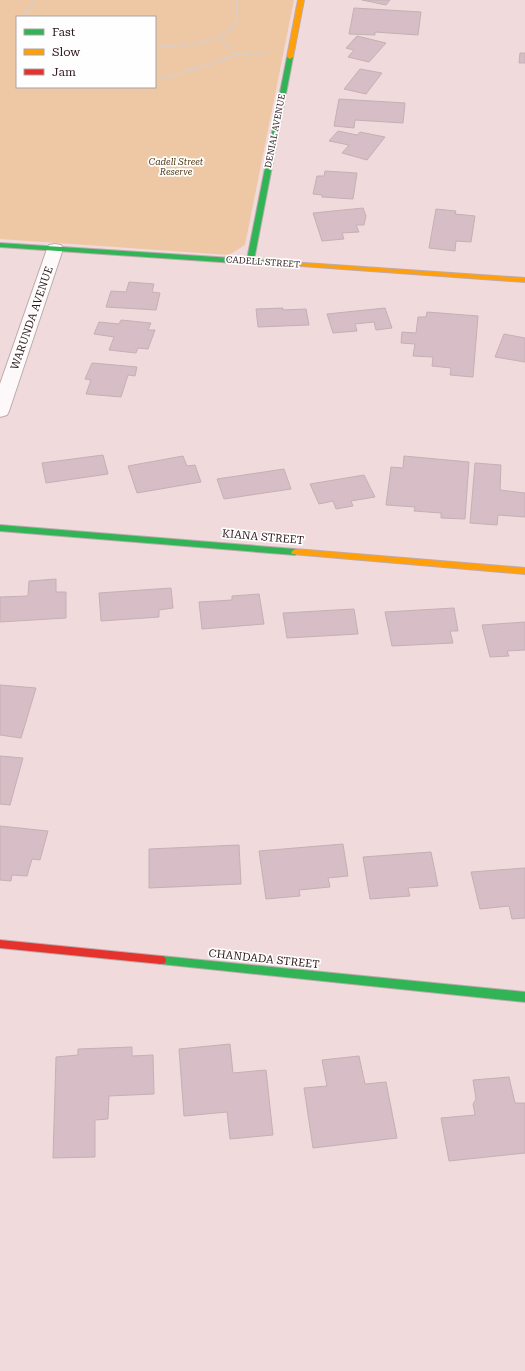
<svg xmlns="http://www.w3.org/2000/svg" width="525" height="1371" viewBox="0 0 525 1371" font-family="'Roboto Serif',serif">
<rect width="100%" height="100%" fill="#f0dadc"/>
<!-- green -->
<path fill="#eec8a4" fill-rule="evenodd" d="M0,0H294L245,245L229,255L0,239ZM17,17H155V87H17Z"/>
<!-- building -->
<g fill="#d7bdc5" stroke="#c5b0b6">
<polygon points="362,0 390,0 386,5"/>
<polygon points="354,8 421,12 418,35 375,32 375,35 349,34"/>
<polygon points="357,36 386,43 369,62 348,57 354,50 346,48"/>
<polygon points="520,53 525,53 525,63 519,63"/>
<polygon points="360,69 382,73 366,94 344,89"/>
<polygon points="339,99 405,103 403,123 355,120 354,128 334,126"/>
<polygon points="338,131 357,135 360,132 385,137 367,160 342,153 349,145 329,141"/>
<polygon points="325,171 357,173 353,199 322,197 322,195 313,194 317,176 324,176"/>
<polygon points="363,208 366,216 364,225 356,225 359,232 342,233 344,239 322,241 313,213"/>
<polygon points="436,209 456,211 455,214 475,216 471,242 456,241 455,251 429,248"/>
<polygon points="129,282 154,284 152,292 160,293 156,310 106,307 111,291 126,292"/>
<polygon points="283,308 283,310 306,309 309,325 258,327 256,309"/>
<polygon points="385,308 392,328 376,330 374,322 355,324 357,331 333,333 327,314"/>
<polygon points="427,312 478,316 473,377 450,375 451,368 432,366 433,357 413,356 415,344 401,343 402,332 416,333 418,317 426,317"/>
<polygon points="121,320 151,323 148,330 155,330 148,349 138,348 136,353 109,350 114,337 94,334 99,322 119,324"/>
<polygon points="504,334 525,338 525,362 495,357"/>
<polygon points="92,363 137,367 135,376 128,375 121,397 86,394 91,380 85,379"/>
<polygon points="103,455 108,474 46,483 42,463"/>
<polygon points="183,456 187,466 195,465 201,482 137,493 128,466"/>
<polygon points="404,456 469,462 465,519 441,518 441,513 414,511 415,507 386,505 391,467 403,468"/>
<polygon points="475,463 501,465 500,490 525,493 525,517 498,515 497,525 470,523"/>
<polygon points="284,469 291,489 224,499 217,479"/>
<polygon points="364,475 375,497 351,501 353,506 336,509 333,501 319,504 310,484"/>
<polygon points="56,579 56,592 66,592 66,618 0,622 0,597 28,596 29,581"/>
<polygon points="171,588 173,608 159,610 159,617 101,621 99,593"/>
<polygon points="259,594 264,624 202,629 199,602 232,600 232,596"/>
<polygon points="454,608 458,631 450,631 453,643 392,646 385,612"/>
<polygon points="354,609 358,634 287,638 283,613"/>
<polygon points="525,622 525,650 507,651 509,656 490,657 482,625"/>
<polygon points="0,685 36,688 21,738 0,735"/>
<polygon points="0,756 23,758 10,805 0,804"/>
<polygon points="0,826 48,831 40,860 32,859 27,876 12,875 11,881 0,880"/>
<polygon points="343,844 348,876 328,878 330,887 299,890 300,896 266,899 259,851"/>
<polygon points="239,845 241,884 149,888 149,849"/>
<polygon points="431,852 438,886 408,888 410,896 370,899 363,857"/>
<polygon points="525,868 525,918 512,919 509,906 480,909 471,872"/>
<polygon points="230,1044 233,1073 266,1070 273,1135 230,1139 227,1112 184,1116 179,1049"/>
<polygon points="132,1047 132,1056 153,1055 154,1094 109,1096 108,1119 95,1120 95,1157 53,1158 56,1057 78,1055 78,1049"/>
<polygon points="359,1056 365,1084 386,1082 397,1138 313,1148 304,1088 327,1086 322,1060"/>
<polygon points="509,1077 515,1103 525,1103 525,1153 449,1161 441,1118 475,1115 473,1104 476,1099 473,1080"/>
</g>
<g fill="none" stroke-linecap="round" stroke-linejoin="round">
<defs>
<polygon id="street" points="55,244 61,245 63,249 9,411 7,415 0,417 0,384 47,249 49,245"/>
<g id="fast">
<polygon points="290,55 293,57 254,260 275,261 278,263 277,264 250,264 0,247 0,243 247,259 287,57"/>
<polygon points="0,525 295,549 299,552 295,555 0,531"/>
<polygon points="161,956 525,992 525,1002 161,964 157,963 156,960 157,957"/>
</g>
<g id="slow">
<polygon points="298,0 304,0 293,57 290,59 287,57"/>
<polygon points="275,261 525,278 525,282 273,264 272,263"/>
<polygon points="295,549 525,568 525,574 292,554 291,552"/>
</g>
<polygon id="jam" points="0,940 161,956 165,957 166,960 165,963 161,964 0,948"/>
</defs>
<!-- street casing -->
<use href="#street" stroke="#beaaac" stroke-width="2"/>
<!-- fast casing -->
<use href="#fast" stroke="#beaaac" stroke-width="2"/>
<!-- slow casing -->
<use href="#slow" stroke="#beaaac" stroke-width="2"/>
<!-- jam casing -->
<use href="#jam" stroke="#beaaac" stroke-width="2"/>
<!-- path -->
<g stroke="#d6cecf" stroke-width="2" stroke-dasharray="3 1.5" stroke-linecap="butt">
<polyline points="25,17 26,12 35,0"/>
<path d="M155,48C177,45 222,46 234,25C238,18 237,8 237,0"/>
<polyline points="237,55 266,53"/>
<polyline points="155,78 171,76 237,55 221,38"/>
</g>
<!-- street -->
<use href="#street" fill="#fdf9fa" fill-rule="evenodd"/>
<!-- fast -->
<use href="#fast" fill="#30b455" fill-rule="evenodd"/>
<!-- slow -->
<use href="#slow" fill="#ff9f0a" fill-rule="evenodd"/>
<!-- jam -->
<use href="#jam" fill="#e5322d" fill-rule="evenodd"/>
</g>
<g text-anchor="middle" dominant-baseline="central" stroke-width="3.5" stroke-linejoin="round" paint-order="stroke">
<!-- far-street labels -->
<g font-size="9" fill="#2e181a" stroke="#fefefe">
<text transform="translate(275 131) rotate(-79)">DENIAL AVENUE</text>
<text transform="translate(263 262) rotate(4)">CADELL STREET</text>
</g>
<!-- far-park labels -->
<g font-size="9" font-style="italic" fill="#4c3513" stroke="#fefefe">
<text x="176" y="162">Cadell Street<tspan x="176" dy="10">Reserve</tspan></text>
</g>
<!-- street labels -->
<g font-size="11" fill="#2e181a" stroke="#fefefe">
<text transform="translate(32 318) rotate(-71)">WARUNDA AVENUE</text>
<text transform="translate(263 537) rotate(5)">KIANA STREET</text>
<text transform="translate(264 959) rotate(6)">CHANDADA STREET</text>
</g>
</g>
<!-- legend -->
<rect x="16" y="16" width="140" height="72" fill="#fefefe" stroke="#aba2a3"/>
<rect x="24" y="29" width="20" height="6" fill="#30b455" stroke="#aba2a3"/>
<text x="52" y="36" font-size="12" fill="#2e181a">Fast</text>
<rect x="24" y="49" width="20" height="6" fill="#ff9f0a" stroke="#aba2a3"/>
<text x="52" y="56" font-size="12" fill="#2e181a">Slow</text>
<rect x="24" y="69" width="20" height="6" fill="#e5322d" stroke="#aba2a3"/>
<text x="52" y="76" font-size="12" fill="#2e181a">Jam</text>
</svg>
